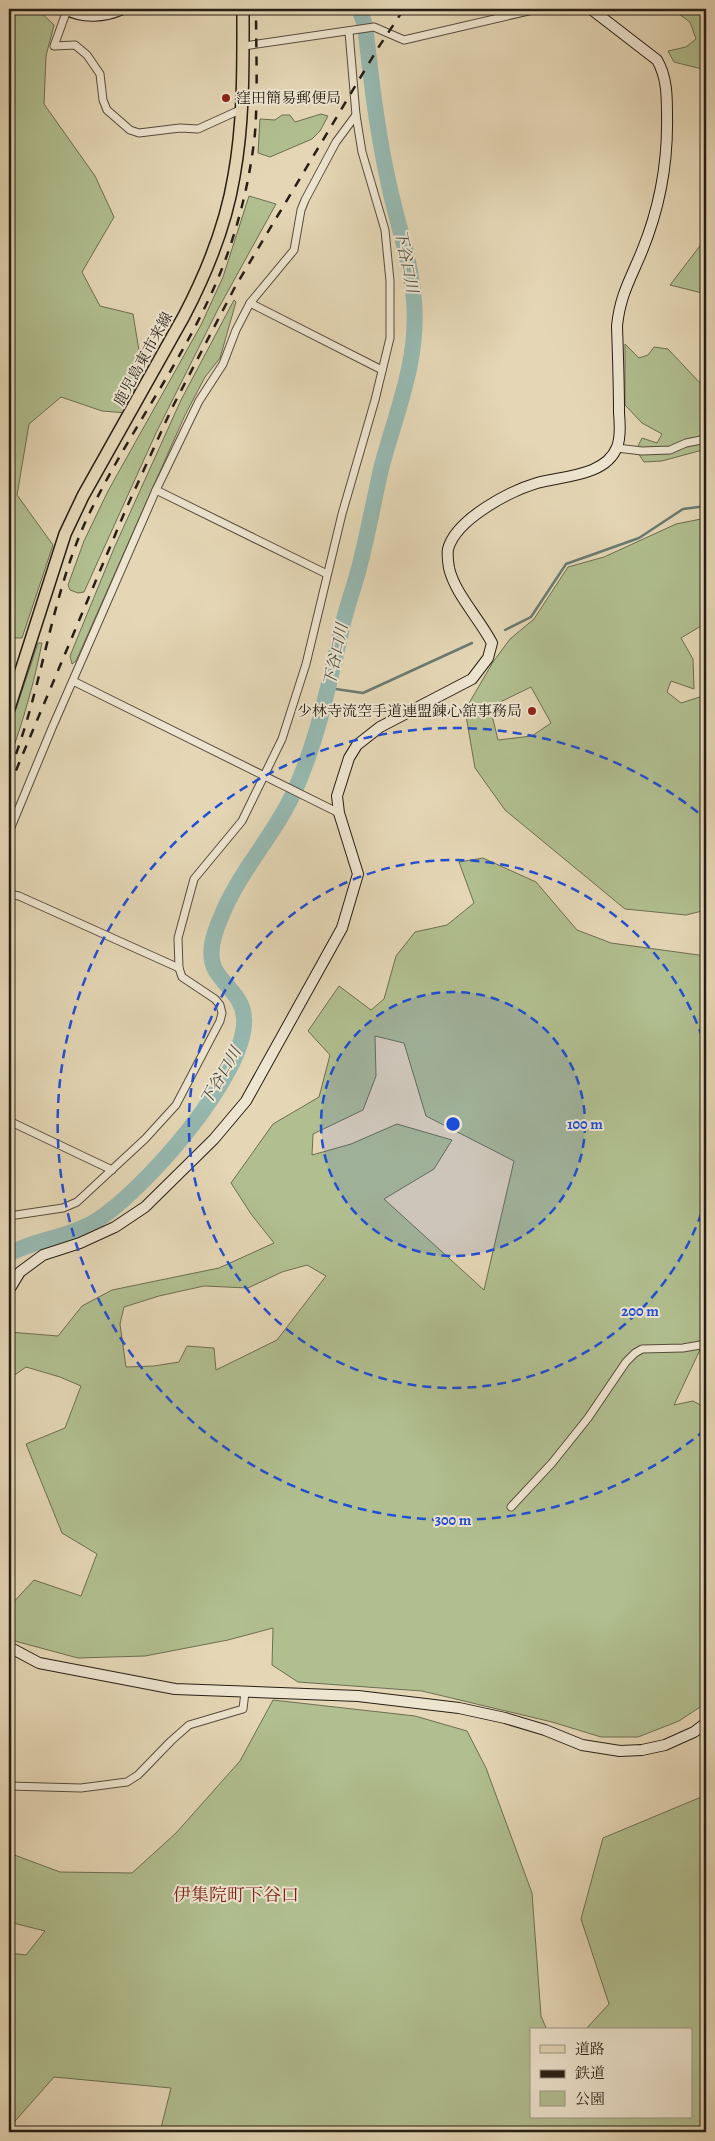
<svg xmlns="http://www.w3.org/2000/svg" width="715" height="2141" viewBox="0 0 715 2141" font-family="Alegreya,'Noto Serif JP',serif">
<rect width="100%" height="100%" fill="#e5d7b6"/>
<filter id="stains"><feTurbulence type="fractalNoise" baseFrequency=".004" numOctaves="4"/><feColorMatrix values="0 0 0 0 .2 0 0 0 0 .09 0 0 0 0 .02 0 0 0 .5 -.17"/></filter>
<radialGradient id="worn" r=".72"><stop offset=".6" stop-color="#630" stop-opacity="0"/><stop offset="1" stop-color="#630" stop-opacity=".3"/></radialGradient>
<!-- green -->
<g fill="#b1bf90" stroke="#6c6e52" fill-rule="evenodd">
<polygon points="9,9 37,9 54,25 46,56 44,104 95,176 114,217 82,272 100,306 133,314 142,369 127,413 102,411 61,397 29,424 17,495 53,545 22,638 9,638"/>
<polygon points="672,9 706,9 706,70 674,62 668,51 686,47 696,39 690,22"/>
<polygon points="321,114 328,116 320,131 312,139 270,157 258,153 260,119 275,120 282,115 290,115 295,122"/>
<polygon points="249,196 276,204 217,311 156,433 84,592 78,593 70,590 68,585 84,541 108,491 201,325 223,277"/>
<polygon points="706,238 706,294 670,285"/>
<polygon points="234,300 236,302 220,358 205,377 185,415 76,661 72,664 70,656 115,546 181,400"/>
<polygon points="625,344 639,358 648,355 654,347 668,349 701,384 706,378 706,449 662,461 644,462 636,450 642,438 657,443 662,434 642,423 625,405"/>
<path d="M706,518V623L681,638L693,659L694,689L671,681L667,692L681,703L706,695V910L686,915L625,909L505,810L475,768L465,710L493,662L510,639L534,619L568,567L604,557L676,524ZM531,687L551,723L532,736L498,740L490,707Z"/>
<path d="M38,643H42C34,683 23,722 9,760V730Z"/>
<path d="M483,858L536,882L577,930L611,943L706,956V1337L674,1405L693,1401L706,1408V1703L679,1721L638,1737H601L552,1722L422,1691L298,1682L272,1665L273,1628L228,1640L145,1656L78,1658L11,1640L9,1607L34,1580L81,1596L97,1554L62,1533L26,1444L65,1428L81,1386L60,1377L26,1367L9,1379V1332L58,1336L82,1306L112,1290L219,1268L274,1243L251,1214L231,1183L273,1124L319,1097L330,1055L308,1031L339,986L371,1010L384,999L396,956L415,932L447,925L474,903L459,862ZM375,1036L404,1043L426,1116L514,1161L484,1290L384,1199L434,1169L452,1140L397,1124L351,1144L312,1155L313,1134L363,1110L376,1076ZM307,1265L326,1276L277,1340L216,1370L214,1348L187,1346L179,1362L154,1366L126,1367L120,1324L124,1307L159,1296L204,1286L248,1288L282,1272Z"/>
<polygon points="273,1700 415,1716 467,1731 486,1768 532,1893 541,2016 547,2030 531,2030 531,2117 691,2117 691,2030 585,2030 609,2004 581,1919 603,1838 706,1795 706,2132 160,2132 171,2088 54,2077 9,2128 9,1953 26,1955 45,1931 9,1922 9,1853 60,1872 132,1873 176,1833 240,1761"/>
</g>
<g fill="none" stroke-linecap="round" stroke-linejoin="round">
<!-- stream -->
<g stroke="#697b73" stroke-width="2.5">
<polyline points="505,630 531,617 566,564 639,538 683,509 706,506"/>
<polyline points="329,688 363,693 472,643"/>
</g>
<!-- river -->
<path stroke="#96b9b1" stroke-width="16" d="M9,1254C35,1239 68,1238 94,1222C141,1194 248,1074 244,1018C243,997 226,988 216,971C206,955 214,933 221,917C239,871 275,835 295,790C318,739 329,683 342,628C346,608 354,588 359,568C368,534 374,499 382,465C397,410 419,359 414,301C411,261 397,223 389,185C377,132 371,78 365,25L359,9"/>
<defs>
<g id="street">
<polyline points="67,10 54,46 75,45 87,55 100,74 103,100 107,110 130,130 139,133 180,128 198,129 242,109"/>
<polyline points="349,32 356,115"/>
<polyline points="244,46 374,27 404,40 537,9"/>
<polyline points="250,303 382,370"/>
<polyline points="617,448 642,451 670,450 686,443 706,439"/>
<polyline points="156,490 327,574"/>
<polyline points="73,681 339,813"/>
<polyline points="9,832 52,728 156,490 199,401 223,364 236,330 250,303 294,250 301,210 305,200 336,142 356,115 362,152 385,230 390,281 390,338 375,400 342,514 306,664 282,739 242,821 194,879 178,938 179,968 182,977 215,999 220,1005 222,1013 220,1021 176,1105 145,1139 77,1202 63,1208 9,1216"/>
<polyline points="9,894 19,896 179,968"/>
<polyline points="9,896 10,905 9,909"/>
<polyline points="9,1121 112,1170"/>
<polyline points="511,1507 552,1463 588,1418 626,1362 635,1353 642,1349 683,1348 706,1344"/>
<polyline points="9,1786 81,1788 127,1782 138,1775 171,1741 189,1725 243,1709 245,1692"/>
</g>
<g id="secondary">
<path d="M65,9C83,19 105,17 123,9"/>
<path d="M9,1290L20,1272L43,1255L80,1243L115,1227L145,1207L214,1139L246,1101L342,928L358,874L339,813L337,796L349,758L357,745L380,727L472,679L488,658L492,643C479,618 455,594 449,568C448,562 447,555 448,549C456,519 510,491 537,483C563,476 606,476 617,447C621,437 620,424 619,413C619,384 618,355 617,326C620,295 631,278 642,251C660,207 668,163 667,116C667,96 667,77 657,60L591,9"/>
<polyline points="9,1647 39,1663 175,1689 358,1696 459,1708 505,1718 545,1730 582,1745 620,1751 642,1750 665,1745 694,1732 706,1723"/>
</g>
<path id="primary" d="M9,708L65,534L83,496L184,316C207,272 226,225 234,176C244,121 243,65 243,9"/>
</defs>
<!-- street casing -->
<use href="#street" stroke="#564c3d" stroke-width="9"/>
<!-- secondary casing -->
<use href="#secondary" stroke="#261e15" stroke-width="12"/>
<!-- primary casing -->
<use href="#primary" stroke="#261e15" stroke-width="14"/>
<!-- street -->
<use href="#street" stroke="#eee5d0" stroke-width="7"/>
<!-- secondary -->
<use href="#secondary" stroke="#eee5d0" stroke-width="10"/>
<!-- primary -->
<use href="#primary" stroke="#e5d7b6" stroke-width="11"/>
<!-- rail -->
<g stroke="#261e15" stroke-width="2.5" stroke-dasharray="9 9" stroke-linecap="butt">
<path d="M16,754C43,679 52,598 84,525C119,448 170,380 206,305C232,252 249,191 255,133C258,92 256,50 256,9"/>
<polyline points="9,787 126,509 172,408 235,287 378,48 404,9"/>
</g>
</g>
<!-- distance rings -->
<circle cx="453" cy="1124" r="132" fill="#1d4ed8" fill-opacity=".12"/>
<g fill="none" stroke="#1d4ed8" stroke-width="2.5" stroke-dasharray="9 6">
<circle cx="453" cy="1124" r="132"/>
<path d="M706 1199A264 264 0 1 1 706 1049"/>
<path d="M705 1430A396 396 0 1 1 705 818"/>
</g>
<!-- markers -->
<g fill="#8f2418" stroke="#eee5d0" stroke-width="2">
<circle cx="226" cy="98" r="5"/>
<circle cx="532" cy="711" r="5"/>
</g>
<g text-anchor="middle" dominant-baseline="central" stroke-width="4" stroke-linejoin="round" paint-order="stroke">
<!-- poi labels -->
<g font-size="15" fill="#261e15" stroke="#eee5d0" text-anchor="start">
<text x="236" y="98">窪田簡易郵便局</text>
<text x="522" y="711" text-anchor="end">少林寺流空手道連盟錬心舘事務局</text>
</g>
<!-- street labels -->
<g font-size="15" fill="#261e15" stroke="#eee5d0">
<text transform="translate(143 359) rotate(-61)">鹿児島東市来線</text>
</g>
<!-- water labels -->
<g font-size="16" font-style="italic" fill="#484c44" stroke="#eee5d0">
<text transform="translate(406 261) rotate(79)">下谷口川</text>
<text transform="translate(336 655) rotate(-78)">下谷口川</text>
<text transform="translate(221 1076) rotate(-60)">下谷口川</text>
</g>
<!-- quarter labels -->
<g font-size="18" fill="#7a1f14" stroke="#eee5d0">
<text x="236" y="1895">伊集院町下谷口</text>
</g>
</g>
<circle cx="453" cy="1124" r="8" fill="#1d4ed8" stroke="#eee5d0" stroke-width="2.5"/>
<g font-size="15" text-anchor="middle" font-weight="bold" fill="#1d4ed8" stroke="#eee5d0" stroke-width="4" stroke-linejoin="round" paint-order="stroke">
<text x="585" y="1129">100 m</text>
<text x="640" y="1316">200 m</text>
<text x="453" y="1525">300 m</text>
</g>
<!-- margin -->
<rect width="715" height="2141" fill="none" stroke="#e5d7b6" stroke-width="30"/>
<rect x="10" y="10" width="695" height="2121" fill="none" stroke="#261e15" stroke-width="2.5"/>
<rect x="15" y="15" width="685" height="2111" fill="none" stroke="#261e15"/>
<!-- legend -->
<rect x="530" y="2028" width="162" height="90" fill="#eee5d0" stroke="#9e9585"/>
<rect x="540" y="2045" width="25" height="8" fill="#e5d7b6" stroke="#9e9585"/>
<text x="575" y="2054" font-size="15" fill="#261e15">道路</text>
<rect x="540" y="2070" width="25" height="8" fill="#261e15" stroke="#9e9585"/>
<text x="575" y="2078" font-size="15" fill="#261e15">鉄道</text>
<rect x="540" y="2091" width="25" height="15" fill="#b1bf90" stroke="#9e9585"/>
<text x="575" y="2104" font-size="15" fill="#261e15">公園</text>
<rect width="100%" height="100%" filter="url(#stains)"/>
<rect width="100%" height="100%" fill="url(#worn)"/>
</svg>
